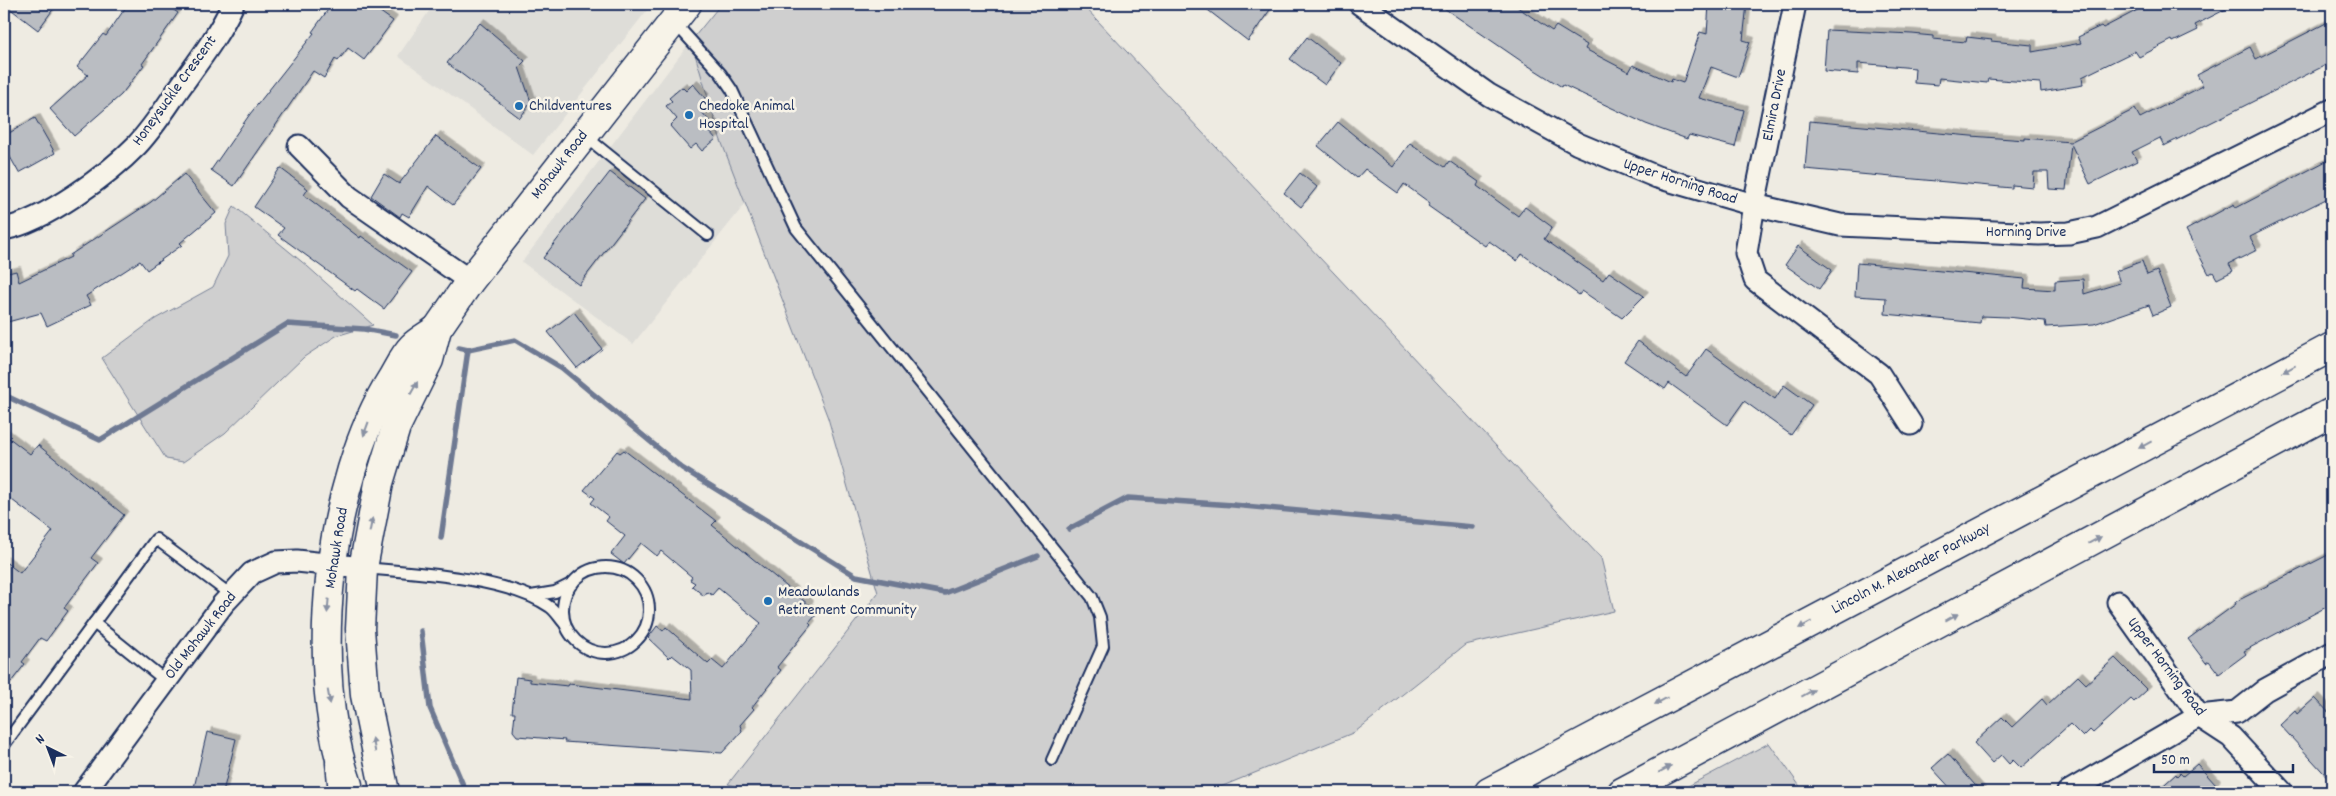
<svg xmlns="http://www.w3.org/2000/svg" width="2336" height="796" viewBox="0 0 2336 796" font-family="Dekko,sans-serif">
<defs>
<filter id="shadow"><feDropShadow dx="4.5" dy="-4.5" stdDeviation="0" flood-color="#0004"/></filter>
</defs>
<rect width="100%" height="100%" fill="#eeebe2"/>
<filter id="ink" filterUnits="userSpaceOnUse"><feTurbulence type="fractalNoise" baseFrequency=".02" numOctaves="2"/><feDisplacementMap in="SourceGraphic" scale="10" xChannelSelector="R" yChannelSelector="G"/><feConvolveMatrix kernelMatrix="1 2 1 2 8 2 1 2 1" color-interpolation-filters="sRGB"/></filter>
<g filter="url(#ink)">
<!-- built -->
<g fill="#deddd8">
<polygon points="434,4 652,4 533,155 398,56"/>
<polygon points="691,41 745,204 633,344 522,262"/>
</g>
<!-- green -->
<g fill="#cfcfcf" stroke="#757f96">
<polygon points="721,4 1082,4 1601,558 1614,611 1465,645 1355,732 1208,792 759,792 728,784 878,593 828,418 720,138 691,41"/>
<polygon points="234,206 307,266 373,325 336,336 304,357 225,433 183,462 166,459 102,358 155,319 213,287 228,256 226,224"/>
<polygon points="1769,743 1804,792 1677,792"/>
</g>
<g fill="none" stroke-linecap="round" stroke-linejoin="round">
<!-- stream -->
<g stroke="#6e7992" stroke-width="5.5">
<polyline points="459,348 468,350 515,340 562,368 682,468 856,576 945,593 1038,556"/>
<polyline points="4,395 100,440 287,324 364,329 396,335"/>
<polyline points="1069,529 1128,498 1233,505 1473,527"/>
<polyline points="441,538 468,350"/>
<polyline points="421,631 430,708 466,792"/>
</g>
</g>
<!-- building -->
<g fill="#babdc2" stroke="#1b2f5e" filter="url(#shadow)">
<polygon points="4,4 57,4 38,30"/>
<polygon points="128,4 165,4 178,13 142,64 144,65 121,95 74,136 50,109 88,75 77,67 103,34 106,36"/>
<polygon points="332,4 369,4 393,21 364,60 348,48 338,61 335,59 324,78 313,71 234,186 211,170 250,114 314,33 312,32"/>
<polygon points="1200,4 1274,4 1248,41"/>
<polygon points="1438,4 1513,4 1552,31 1556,26 1587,45 1585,49 1629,72 1633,65 1671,82 1672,79 1683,83 1700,32 1707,34 1709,4 1747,4 1743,40 1750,42 1738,77 1711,67 1699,98 1744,110 1735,147 1689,135 1687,139 1646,124 1563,85 1562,87 1524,63"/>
<polygon points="2149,4 2236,4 2195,25 2198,30 2173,42 2172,40 2139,57 2135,51 2082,77 2083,85 2041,92 2040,83 1988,79 1987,83 1939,78 1938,85 1914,83 1915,68 1858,63 1858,74 1824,71 1827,30 1912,34 1933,36 1933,39 1966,42 1967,37 1992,40 1991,41 2032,45 2032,52 2081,43 2078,37 2101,26 2103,28"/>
<polygon points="2332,20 2332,62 2164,146 2160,138 2132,152 2137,161 2090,184 2071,144 2066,190 2049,189 2048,172 2034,172 2033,187 2012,185 2012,188 1805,169 1809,121 1971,136 2025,140 2025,138 2070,142 2135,109 2140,118 2203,86 2197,75 2250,47 2256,59"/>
<polygon points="480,23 525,61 519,67 531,102 520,118 447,63"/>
<polygon points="1307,37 1341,63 1325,85 1290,59"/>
<polygon points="693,84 705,98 701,102 705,107 701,111 715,128 710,132 716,139 702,151 696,144 690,149 670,126 677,119 666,106 672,101 669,98 682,87 686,91"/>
<polygon points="35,118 55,153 19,173 4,146 4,136"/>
<polygon points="1338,122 1393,167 1410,143 1445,167 1449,161 1479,182 1477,186 1518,216 1525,207 1552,227 1544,239 1603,280 1609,272 1644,296 1622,318 1582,291 1579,295 1522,254 1517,261 1489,241 1485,246 1428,206 1430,203 1404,184 1398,193 1365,169 1357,178 1318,146"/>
<polygon points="436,136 481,169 453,205 428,186 409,217 402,213 400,217 371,196 384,174 399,184"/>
<polygon points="2332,158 2332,196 2250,237 2257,250 2229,264 2233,271 2217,279 2213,272 2209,274 2186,230 2234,204 2236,208"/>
<polygon points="280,168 308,189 304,195 360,238 361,236 412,272 384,309 357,289 355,291 278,235 284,228 254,207"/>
<polygon points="610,172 645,199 579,285 543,258"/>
<polygon points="1300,173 1317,187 1301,207 1284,193"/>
<polygon points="184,174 216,213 180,243 182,245 147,270 140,261 86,296 91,305 47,326 41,313 4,323 4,274 16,271 19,282 71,257 70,255 151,202"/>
<polygon points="1798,246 1832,270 1819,289 1785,265"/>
<polygon points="2142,261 2147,275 2157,271 2171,307 2153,315 2149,305 2094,324 2046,327 2045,321 2007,317 1981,316 1980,323 1885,314 1886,298 1855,296 1857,263 2025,279 2024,288 2055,290 2055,281 2083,279 2084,294 2120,283 2116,271"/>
<polygon points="574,312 602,349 577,368 548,332"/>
<polygon points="1638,341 1686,377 1706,349 1775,399 1784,385 1812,405 1791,435 1744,401 1727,425 1669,383 1665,389 1624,361"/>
<polygon points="4,434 30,454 38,445 124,515 91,558 98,563 64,608 68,611 46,641 40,638 22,662 25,664 4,691 4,561 20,573 53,531 4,494"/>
<polygon points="624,450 716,521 712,525 809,605 807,608 816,615 809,623 811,625 777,667 781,670 752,707 754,709 740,725 742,731 722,753 564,742 565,740 517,736 513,731 515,713 512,713 516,677 530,679 530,682 539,683 568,686 569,684 692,699 691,670 672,655 669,658 648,638 657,626 663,631 666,627 708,664 712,660 723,669 761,623 718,588 712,595 707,592 704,596 692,586 695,583 690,580 692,577 661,551 657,556 641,543 624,564 611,554 625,536 606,521 609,517 591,503 595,498 584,490 617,451 620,453"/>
<polygon points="2332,553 2332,604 2244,651 2246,654 2219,674 2209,661 2206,663 2188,639 2236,604 2235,602"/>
<polygon points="2115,658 2147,690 2134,702 2131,699 2093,733 2090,730 2083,737 2070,724 2021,768 2013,760 2009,764 2001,755 1992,763 1974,743 2002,717 2012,727 2042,699 2047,705 2078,676 2086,684"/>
<polygon points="2315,698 2332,716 2332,782 2280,725 2295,711 2297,714"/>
<polygon points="207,732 236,739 223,792 193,792"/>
<polygon points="1948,754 1981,792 1954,792 1932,768"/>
<polygon points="2197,764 2216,785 2208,792 2156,792 2176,774 2177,776 2180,773 2183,776"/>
</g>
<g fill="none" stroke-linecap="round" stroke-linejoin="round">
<defs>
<g id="lane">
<polyline points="675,23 721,74 732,90 796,228 1092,597 1100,617 1103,646 1052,760"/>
<polyline points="585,136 708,235"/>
<circle cx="606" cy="610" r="43"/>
<path d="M364,568C414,572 509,578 550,607C556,611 560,619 565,624"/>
<polyline points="531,596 555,592 573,583"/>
<polyline points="94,623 166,681"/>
<polyline points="4,745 156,539 231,595"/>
</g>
<g id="street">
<polyline points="1360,4 1489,95 1578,144 1657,177 1754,205 1840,225 2039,234 2069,233 2097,227 2332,110"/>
<polyline points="1795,4 1754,205 1746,253 1755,280 1879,374 1911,424"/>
<polyline points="299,146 349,197 470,281"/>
<path d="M4,229C45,221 108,175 137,145C153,128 165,109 178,90C198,62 219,35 233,4"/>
<polyline points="2118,602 2199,716 2231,737 2282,792"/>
<polyline points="84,792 223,604 252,573 276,562 297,561 363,568"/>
<polyline points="2068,792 2199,716 2237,712 2265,690 2332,653"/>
</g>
<g id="secondary">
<path d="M348,785C307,671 327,481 392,378C398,368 404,355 412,347C419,340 429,335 437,329"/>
<polyline points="385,792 365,695 360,629 363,568 379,483 396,427 429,360 437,329 470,281 687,4"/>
</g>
<g id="highway">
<polyline points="340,763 343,792"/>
<polyline points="1489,792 2332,347"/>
<polyline points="1622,792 2332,412"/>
</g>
</defs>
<!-- lane casing -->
<use href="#lane" stroke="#1b2f5e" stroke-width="14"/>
<!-- street casing -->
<use href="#street" stroke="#1b2f5e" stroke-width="25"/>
<!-- secondary casing -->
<use href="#secondary" stroke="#1b2f5e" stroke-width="31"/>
<!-- highway casing -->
<use href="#highway" stroke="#1b2f5e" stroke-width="31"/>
<!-- lane -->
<use href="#lane" stroke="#f7f3e8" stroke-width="10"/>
<!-- street -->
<use href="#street" stroke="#f7f3e8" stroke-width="21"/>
<!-- secondary -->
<use href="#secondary" stroke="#f7f3e8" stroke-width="28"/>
<!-- highway -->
<use href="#highway" stroke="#f7f3e8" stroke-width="28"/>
</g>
<!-- one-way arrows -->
<defs><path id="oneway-solid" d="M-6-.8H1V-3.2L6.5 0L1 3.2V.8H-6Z" transform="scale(1.25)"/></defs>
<g fill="#8991a3">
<use href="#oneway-solid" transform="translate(2289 369) rotate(152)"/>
<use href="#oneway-solid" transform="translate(414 388) rotate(-61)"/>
<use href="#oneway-solid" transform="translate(366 429) rotate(110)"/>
<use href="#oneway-solid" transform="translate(2145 445) rotate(152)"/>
<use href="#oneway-solid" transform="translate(371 525) rotate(-79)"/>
<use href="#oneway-solid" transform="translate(2095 540) rotate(-28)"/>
<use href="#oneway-solid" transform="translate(328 606) rotate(95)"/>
<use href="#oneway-solid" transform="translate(1952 617) rotate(-28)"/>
<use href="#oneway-solid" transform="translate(1805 625) rotate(152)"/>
<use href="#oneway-solid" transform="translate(1808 693) rotate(-28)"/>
<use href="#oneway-solid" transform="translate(329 697) rotate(80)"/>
<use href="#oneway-solid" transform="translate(1661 701) rotate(152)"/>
<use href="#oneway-solid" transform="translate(374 745) rotate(-101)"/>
<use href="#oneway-solid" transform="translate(1665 769) rotate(-28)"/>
</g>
</g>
<!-- markers -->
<g fill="#1f6fb2" stroke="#f7f3e8" stroke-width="2">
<circle cx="519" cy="106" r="5"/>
<circle cx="689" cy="115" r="5"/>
<circle cx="768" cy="601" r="5"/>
</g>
<g text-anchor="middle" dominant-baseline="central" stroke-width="5" stroke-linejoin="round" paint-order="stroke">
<!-- street labels -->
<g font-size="16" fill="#1b2f5e" stroke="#f7f3e8">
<text transform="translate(175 91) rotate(-54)">Honeysuckle Crescent</text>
<text transform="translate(1775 105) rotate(-79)">Elmira Drive</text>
<text transform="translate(560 165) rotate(-52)">Mohawk Road</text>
<text transform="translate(1680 182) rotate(18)">Upper Horning Road</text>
<text x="2026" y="232">Horning Drive</text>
<text transform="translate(337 548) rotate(-81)">Mohawk Road</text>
<text transform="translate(1911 569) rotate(-28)">Lincoln M. Alexander Parkway</text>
<text transform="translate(201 636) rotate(-52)">Old Mohawk Road</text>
<text transform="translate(2166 667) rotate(53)">Upper Horning Road</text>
</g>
<!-- poi labels -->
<g font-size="16" fill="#1b2f5e" stroke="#f7f3e8" text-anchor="start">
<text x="529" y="106">Childventures</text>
<text x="699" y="106">Chedoke Animal<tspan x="699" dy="18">Hospital</tspan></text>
<text x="778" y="592">Meadowlands<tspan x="778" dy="18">Retirement Community</tspan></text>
</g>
</g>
<!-- margin -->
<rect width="2336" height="796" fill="none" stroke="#f7f3e8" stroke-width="20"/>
<rect x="10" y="10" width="2316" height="776" fill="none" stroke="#1b2f5e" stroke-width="2" filter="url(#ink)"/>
<!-- north arrow -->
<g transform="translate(48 748) rotate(318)" stroke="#f7f3e8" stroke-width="4" paint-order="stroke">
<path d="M0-4L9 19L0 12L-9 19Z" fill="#1b2f5e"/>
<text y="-8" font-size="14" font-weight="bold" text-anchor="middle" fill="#1b2f5e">N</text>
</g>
<!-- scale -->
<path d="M2154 764v8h139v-8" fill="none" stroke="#1b2f5e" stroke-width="2.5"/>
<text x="2161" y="764" font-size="15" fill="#1b2f5e" stroke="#f7f3e8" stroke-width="4" paint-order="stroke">50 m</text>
</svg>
